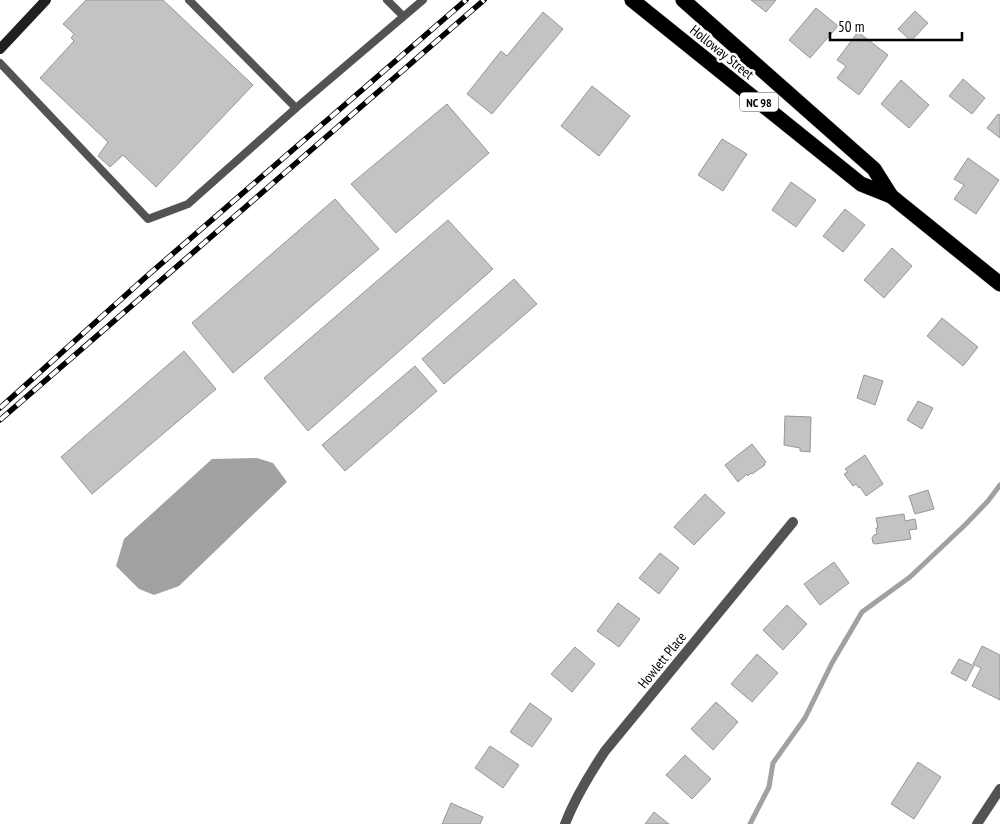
<svg xmlns="http://www.w3.org/2000/svg" width="1000" height="824" viewBox="0 0 1000 824" font-family="'PT Sans Narrow',sans-serif">
<rect width="100%" height="100%" fill="#fff"/>
<!-- water -->
<polygon fill="#a1a1a1" points="257,458 273,463 287,482 179,586 154,595 139,589 116,566 124,539 212,459"/>
<g fill="none" stroke-linecap="round" stroke-linejoin="round">
<!-- stream -->
<polyline stroke="#a1a1a1" stroke-width="5" points="750,824 769,787 773,763 805,718 832,663 862,612 910,577 966,524 988,501 1000,485"/>
</g>
<!-- building -->
<g fill="#c3c3c3" stroke="#979797">
<polygon points="86,0 163,0 253,85 156,187 123,155 110,167 98,156 108,142 40,78 74,41 71,38 74,34 63,24"/>
<polygon points="751,0 776,0 766,12"/>
<polygon points="816,8 838,26 810,58 789,40"/>
<polygon points="915,11 928,23 911,41 898,29"/>
<polygon points="543,12 563,29 492,114 467,94 501,51 507,56"/>
<polygon points="858,32 888,55 859,95 837,78 846,66 837,60"/>
<polygon points="963,79 985,98 972,114 949,96"/>
<polygon points="901,80 929,105 909,128 881,104"/>
<polygon points="592,86 630,116 599,156 561,126"/>
<polygon points="447,104 489,153 396,233 351,184"/>
<polygon points="998,114 1000,115 1000,138 987,128"/>
<polygon points="722,139 747,154 723,191 698,175"/>
<polygon points="968,158 999,180 976,214 954,199 964,185 954,179"/>
<polygon points="791,182 816,200 796,227 772,210"/>
<polygon points="335,199 379,249 233,373 192,323"/>
<polygon points="845,209 865,225 843,252 823,236"/>
<polygon points="448,220 493,269 308,431 264,378"/>
<polygon points="892,248 912,266 884,298 864,280"/>
<polygon points="514,279 537,304 444,384 422,359"/>
<polygon points="942,318 978,347 963,366 927,336"/>
<polygon points="184,351 216,389 92,494 61,457"/>
<polygon points="415,366 437,391 345,471 322,445"/>
<polygon points="864,375 883,381 875,405 857,398"/>
<polygon points="918,401 933,408 922,429 907,420"/>
<polygon points="785,416 811,417 810,452 800,451 800,448 784,445"/>
<polygon points="752,444 766,462 764,464 765,465 752,474 751,473 748,476 747,474 738,482 725,465"/>
<polygon points="865,455 883,484 866,496 860,487 859,488 856,484 853,486 844,474 848,472 845,469"/>
<polygon points="928,490 934,509 915,514 909,496"/>
<polygon points="705,494 725,513 694,545 674,527"/>
<polygon points="904,514 905,521 915,519 917,529 909,530 911,539 875,544 873,543 872,538 874,535 877,534 876,528 878,528 876,518"/>
<polygon points="660,553 679,568 659,594 639,578"/>
<polygon points="834,562 849,583 820,605 804,584"/>
<polygon points="618,603 640,619 619,647 597,631"/>
<polygon points="787,605 807,624 783,650 763,630"/>
<polygon points="982,646 1000,655 1000,700 972,686 981,668 973,664"/>
<polygon points="575,647 595,664 572,692 551,674"/>
<polygon points="757,654 778,673 752,702 731,684"/>
<polygon points="959,659 974,666 966,681 951,673"/>
<polygon points="716,702 738,722 713,750 691,729"/>
<polygon points="530,703 552,719 532,747 510,732"/>
<polygon points="490,746 519,765 503,788 475,768"/>
<polygon points="685,755 711,779 692,799 666,775"/>
<polygon points="918,762 941,777 914,819 891,804"/>
<polygon points="451,803 483,817 480,824 442,824"/>
<polygon points="654,812 669,824 645,824"/>
</g>
<g fill="none" stroke-linecap="round" stroke-linejoin="round">
<defs>
<g id="highway">
<polyline points="632,0 861,184 891,196 1000,284"/>
<polyline points="683,0 874,169 891,196"/>
</g>
</defs>
<!-- highway casing -->
<use href="#highway" stroke="#dbdbdb" stroke-width="16"/>
<!-- lane -->
<g stroke="#535353" stroke-width="8">
<polyline points="189,0 296,108 423,0"/>
<polyline points="387,0 403,16"/>
<polyline points="0,63 148,219 188,204 296,108"/>
</g>
<!-- street -->
<g stroke="#535353" stroke-width="10">
<path d="M565,824C575,798 589,775 605,751L793,522"/>
<polyline points="977,824 1000,789"/>
</g>
<!-- secondary -->
<polyline stroke="#202020" stroke-width="10" points="0,49 46,0"/>
<!-- highway -->
<use href="#highway" stroke="#000" stroke-width="15"/>
<defs>
<g id="rail">
<polyline points="0,408 147,276 466,0"/>
<polyline points="0,420 484,0"/>
</g>
</defs>
<!-- rail casing -->
<use href="#rail" stroke="#000" stroke-width="5.5"/>
<!-- rail -->
<use href="#rail" stroke="#fff" stroke-width="4" stroke-dasharray="11" stroke-linecap="butt"/>
</g>
<g text-anchor="middle" dominant-baseline="central" stroke-width="5" stroke-linejoin="round" paint-order="stroke">
<!-- shield labels -->
<rect fill="#fff" stroke="#4c4c4c" stroke-width="1" x="740" y="92.5" width="38" height="19" rx="4"/>
<g font-size="12" font-weight="bold" fill="#000">
<text x="759" y="102">NC 98</text>
</g>
<!-- street labels -->
<g font-size="14" fill="#000" stroke="#fff">
<text transform="translate(722 52) rotate(39)">Holloway Street</text>
<text transform="translate(662 660) rotate(-51)">Howlett Place</text>
</g>
</g>
<!-- scale -->
<path d="M830 32v8h132v-8" fill="none" stroke="#000000" stroke-width="2.5"/>
<text x="838" y="32" font-size="15" fill="#000000" stroke="#ffffff" stroke-width="4" paint-order="stroke">50 m</text>
</svg>
